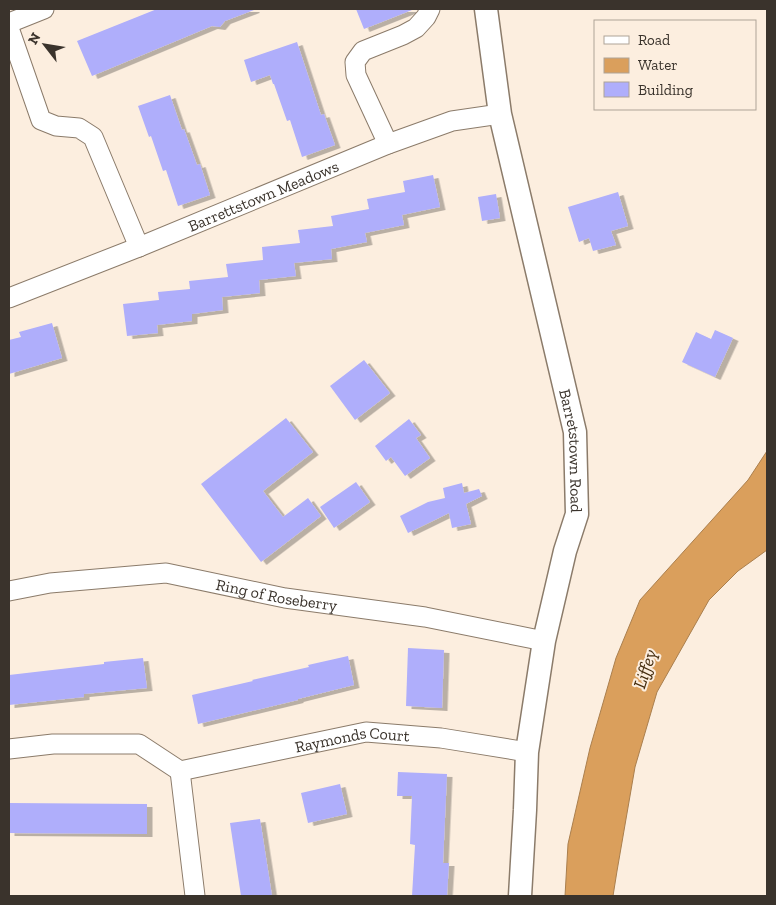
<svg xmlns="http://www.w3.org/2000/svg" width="776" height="905" viewBox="0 0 776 905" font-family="'Zilla Slab',serif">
<defs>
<filter id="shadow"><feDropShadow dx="5.5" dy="3" stdDeviation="0" flood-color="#0004"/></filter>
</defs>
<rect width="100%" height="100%" fill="#fceedf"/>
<!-- water -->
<polygon fill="#da9f5c" stroke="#aa7f4e" points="767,451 767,550 738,571 709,600 657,692 635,767 617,871 613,896 565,896 568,844 590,748 616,658 640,600 748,480"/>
<!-- building -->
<g fill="#afaefb" filter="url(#shadow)">
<polygon points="157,9 254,9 254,10 225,21 220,27 212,26 92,76 77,41"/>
<polygon points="356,9 412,9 412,10 364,29"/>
<polygon points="297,42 321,115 324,114 335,145 302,157 290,120 287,121 274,84 273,84 270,75 251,82 244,60"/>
<polygon points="170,95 182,130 184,129 197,165 200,164 210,195 178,206 166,170 163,171 151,136 149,137 138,106"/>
<polygon points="433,175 440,207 402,215 404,225 365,233 367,242 331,249 332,259 294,263 296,276 259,280 260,293 222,297 223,310 192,314 192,321 157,325 158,333 127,336 123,304 159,300 158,292 190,289 189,281 228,277 226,264 263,260 262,247 300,243 298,230 333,226 331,216 369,209 367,199 405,192 403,181"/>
<polygon points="618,192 628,226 611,231 616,245 593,251 589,238 579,242 568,207"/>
<polygon points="496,194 500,218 482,221 478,197"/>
<polygon points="52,323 62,358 9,374 9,340 21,337 19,332"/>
<polygon points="715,330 733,338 715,377 682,362 696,332 711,339"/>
<polygon points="364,360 390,393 355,420 330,386"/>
<polygon points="286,418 313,452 263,491 283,517 308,498 321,516 261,562 201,484"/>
<polygon points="409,419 421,435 416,438 430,458 405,476 391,457 386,461 375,446"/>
<polygon points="356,482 370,502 334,528 320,507"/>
<polygon points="462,483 464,493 479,489 482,496 466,504 471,524 452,528 449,513 408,533 400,516 428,502 445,498 443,488"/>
<polygon points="408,648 444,650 442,708 406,706"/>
<polygon points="348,656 354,685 298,699 298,700 198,724 192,695 253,681 252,680 309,667 308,665"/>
<polygon points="143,658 147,688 84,694 84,697 9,705 9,675 104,664 104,662"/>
<polygon points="398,772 447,774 443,863 449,863 447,896 412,896 415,845 410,844 412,796 397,796"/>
<polygon points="340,784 347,814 308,823 301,793"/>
<polygon points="9,803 147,804 147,834 9,833"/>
<polygon points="260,819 272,896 241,896 230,823"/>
</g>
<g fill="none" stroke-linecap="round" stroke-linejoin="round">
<defs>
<g id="minor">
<polyline points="9,23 44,9"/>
<polyline points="9,28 41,120 56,126 79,128 93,137 139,247"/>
<polyline points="388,144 356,75 355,62 363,51 403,35 416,28 426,17 430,9"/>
<path id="s1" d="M9,298L139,247L388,144L452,121L500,114"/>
<path id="s2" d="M9,591L50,583L166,573L285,598L425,617L544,641"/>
<path id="s3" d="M9,749L53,744H139L180,771L366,732L441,738L527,752"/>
<polyline points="180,771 195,896"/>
</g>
<g id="tertiary">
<path id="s4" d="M486,9L500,114L575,432L577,514L565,551L544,641L527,752L525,810L520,896"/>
</g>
</defs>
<!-- minor casing -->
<use href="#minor" stroke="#8b7b6a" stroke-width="21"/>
<!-- tertiary casing -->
<use href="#tertiary" stroke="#8b7b6a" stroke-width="25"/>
<!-- minor -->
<use href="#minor" stroke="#fff" stroke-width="19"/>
<!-- tertiary -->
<use href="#tertiary" stroke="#fff" stroke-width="22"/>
</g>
<g text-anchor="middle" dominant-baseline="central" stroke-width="4" stroke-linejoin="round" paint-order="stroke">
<!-- street labels -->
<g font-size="16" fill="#3a332c" stroke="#fceedf">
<text stroke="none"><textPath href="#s1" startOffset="274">Barrettstown Meadows</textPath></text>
<text stroke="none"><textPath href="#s4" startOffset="451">Barretstown Road</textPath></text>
<text stroke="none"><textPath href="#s2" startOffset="271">Ring of Roseberry</textPath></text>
<text stroke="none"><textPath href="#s3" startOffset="355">Raymonds Court</textPath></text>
</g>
<!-- water labels -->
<g font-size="18" font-style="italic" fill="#432b0d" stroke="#fceedf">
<text transform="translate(645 669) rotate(-72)">Liffey</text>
</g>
</g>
<!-- border -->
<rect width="776" height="905" fill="none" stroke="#3a332c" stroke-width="20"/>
<!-- legend -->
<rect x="594" y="20" width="162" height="90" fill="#fceedf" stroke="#aea397"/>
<rect x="604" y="36" width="25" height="8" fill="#ffffff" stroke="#aea397"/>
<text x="638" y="45" font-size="15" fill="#3a332c">Road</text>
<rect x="604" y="58" width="25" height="15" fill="#da9f5c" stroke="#aea397"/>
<text x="638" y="70" font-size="15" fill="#3a332c">Water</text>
<rect x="604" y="82" width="25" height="15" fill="#afaefb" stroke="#aea397"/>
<text x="638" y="95" font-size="15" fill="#3a332c">Building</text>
<!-- north arrow -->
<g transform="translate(45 45) rotate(301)" stroke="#fceedf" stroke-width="4" paint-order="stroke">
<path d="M0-4L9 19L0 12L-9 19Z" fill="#3a332c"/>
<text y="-8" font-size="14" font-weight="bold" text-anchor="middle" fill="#3a332c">N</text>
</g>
</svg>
